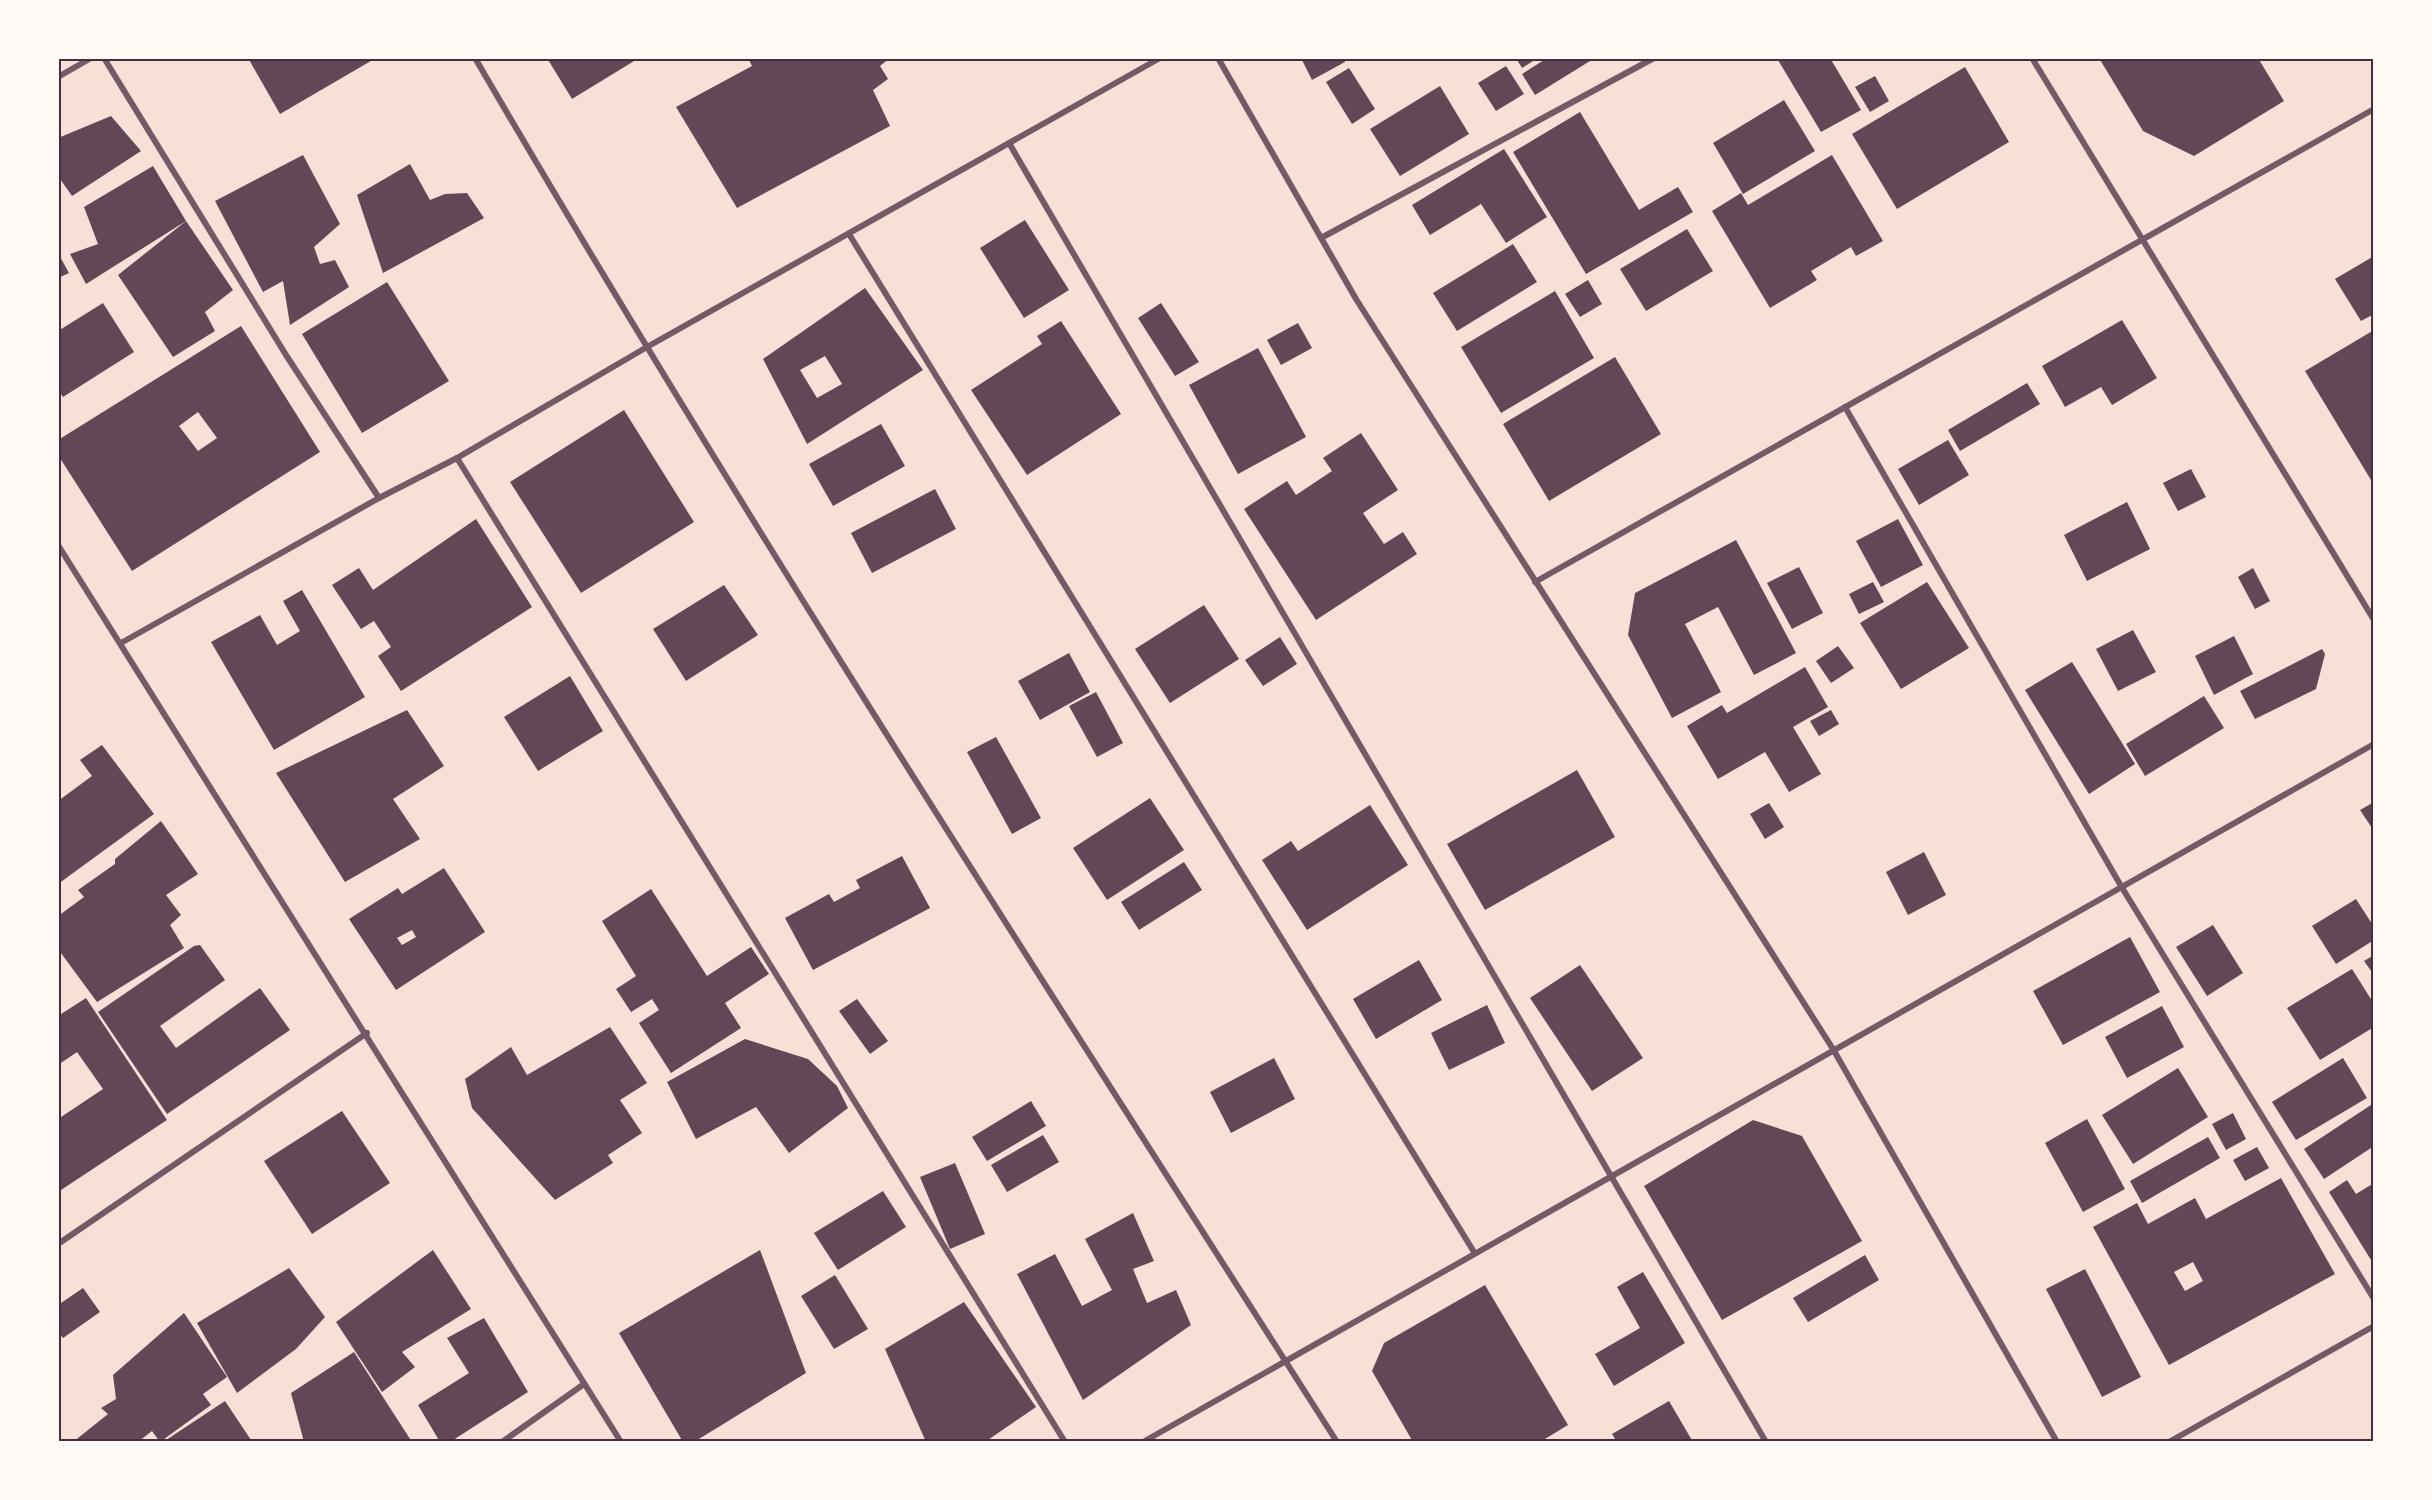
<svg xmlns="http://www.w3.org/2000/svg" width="2432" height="1500" viewBox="0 0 2432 1500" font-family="'Noto Serif',serif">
<rect width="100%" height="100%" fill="#f7e1d7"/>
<!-- building -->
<g fill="#644757" fill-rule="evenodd">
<polygon points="248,58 376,58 280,114"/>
<polygon points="547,58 639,58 572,99"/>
<polygon points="748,58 890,58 880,66 888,79 873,90 890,126 737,208 676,107 752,66"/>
<polygon points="1301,58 1344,58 1345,62 1312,80"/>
<polygon points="1516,58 1538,58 1522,68"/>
<polygon points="1547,58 1595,58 1535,95 1522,74"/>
<polygon points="1781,58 1830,58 1861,110 1821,132 1778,60"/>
<polygon points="2099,58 2258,58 2284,101 2194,156 2143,131"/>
<polygon points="1506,66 1524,94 1496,111 1478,83"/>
<polygon points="1965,67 2009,142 1897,209 1852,134"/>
<polygon points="1349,68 1375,109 1352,124 1326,82"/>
<polygon points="1875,76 1889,101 1870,112 1855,87"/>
<polygon points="1440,86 1469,134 1400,176 1370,129"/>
<polygon points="1784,100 1815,151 1743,194 1713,143"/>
<polygon points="1580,112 1639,210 1678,187 1693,212 1586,274 1513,152"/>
<polygon points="111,116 141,151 72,196 58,176 58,138"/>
<polygon points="1504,149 1547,217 1506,243 1481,204 1430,235 1412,205"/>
<polygon points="303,155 340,224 314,247 320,264 335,260 349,287 290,325 283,281 263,292 215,201"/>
<polygon points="1832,155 1883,241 1856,256 1851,247 1811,271 1817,280 1770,308 1712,211 1741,193 1748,205"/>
<polygon points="410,164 430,200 445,194 467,193 484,218 383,273 357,195"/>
<polygon points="153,166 186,221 86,284 70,254 98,244 84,207"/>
<polygon points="1025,220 1069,290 1024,318 980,248"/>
<polygon points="186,221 233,290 205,312 215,331 173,357 118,275"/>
<polygon points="1687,229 1713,271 1646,311 1620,269"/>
<polygon points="1513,244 1537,282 1457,331 1433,293"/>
<polygon points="58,253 69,273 58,278"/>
<polygon points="2374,256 2374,314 2361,321 2335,279"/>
<polygon points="1588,280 1602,304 1580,317 1565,294"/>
<polygon points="387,282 449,381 362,433 302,334"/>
<path d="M865,288L923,370L807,444L763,359ZM825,356L842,384L817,398L800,370Z"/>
<polygon points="1555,291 1594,358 1501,413 1461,347"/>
<polygon points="103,303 134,352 63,397 58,390 58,331"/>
<polygon points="1161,303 1199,362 1175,376 1138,318"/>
<polygon points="2122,320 2157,378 2112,405 2101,387 2065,407 2042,366"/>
<polygon points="1061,321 1121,414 1027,475 971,390 1042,344 1037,336"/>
<polygon points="1298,323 1312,348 1281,365 1267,340"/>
<path d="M241,326L320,452L132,571L58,455V440ZM198,412L217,438L198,451L179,426Z"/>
<polygon points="2374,330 2374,485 2305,371"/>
<polygon points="1258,348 1306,437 1238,474 1189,385"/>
<polygon points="1615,357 1661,434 1549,501 1503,424"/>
<polygon points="2027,383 2040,404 1960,451 1948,430"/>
<polygon points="624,410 694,522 581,593 510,482"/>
<polygon points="881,424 905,466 833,506 809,464"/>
<polygon points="1361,433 1398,490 1363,513 1384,544 1403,532 1417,554 1316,620 1244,509 1287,481 1296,495 1332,471 1323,458"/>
<polygon points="1948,440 1969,475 1919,505 1898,469"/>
<polygon points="2191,469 2206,497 2178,511 2163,483"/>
<polygon points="935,489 956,529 872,573 851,533"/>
<polygon points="2127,502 2150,549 2087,581 2064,535"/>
<polygon points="476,519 532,607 401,691 378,656 391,647 374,621 361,629 332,585 359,568 373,590"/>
<polygon points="1898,519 1923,565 1881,587 1856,541"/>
<polygon points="1736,540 1796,653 1754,675 1718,607 1685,624 1721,692 1672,718 1628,635 1635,593"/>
<polygon points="1799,567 1823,613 1792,629 1767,583"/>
<polygon points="2253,568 2270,601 2255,609 2238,577"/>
<polygon points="1873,582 1884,602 1859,614 1849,594"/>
<polygon points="1927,582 1969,648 1901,689 1860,623"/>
<polygon points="724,585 758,635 686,681 653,629"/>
<polygon points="302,590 365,697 274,750 211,642 260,615 277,645 300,631 283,601"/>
<polygon points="1204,605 1239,659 1170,703 1135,649"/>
<polygon points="2133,630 2156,672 2118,691 2096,649"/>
<polygon points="2234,636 2253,674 2214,695 2195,656"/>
<polygon points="1280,637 1297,664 1263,686 1245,660"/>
<polygon points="1838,646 1854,668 1831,683 1816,661"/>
<polygon points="2322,649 2325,654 2316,689 2255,719 2240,691"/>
<polygon points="1069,653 1090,692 1040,720 1018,681"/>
<polygon points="2072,662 2135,764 2089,794 2025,690"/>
<polygon points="1805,667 1828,707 1793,727 1821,774 1789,792 1765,752 1718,779 1687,726 1722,705 1727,713"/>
<polygon points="570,676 603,731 538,771 504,717"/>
<polygon points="1096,692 1123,743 1097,757 1069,706"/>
<polygon points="2204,696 2224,728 2145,776 2126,744"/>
<polygon points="407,710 444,766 393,799 420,839 345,882 276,773"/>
<polygon points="1831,710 1839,724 1819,736 1810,721"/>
<polygon points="996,737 1041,818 1012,834 967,752"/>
<polygon points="102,745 154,814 58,884 58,801 92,776 80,760"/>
<polygon points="1577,770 1615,837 1485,910 1447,844"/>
<polygon points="1150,798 1184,850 1107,900 1073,848"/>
<polygon points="2374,802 2374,831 2360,810"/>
<polygon points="1769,803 1784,827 1765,839 1750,814"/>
<polygon points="1370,805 1408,865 1307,930 1262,860 1291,841 1298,851"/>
<polygon points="161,821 198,874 166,895 181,915 170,925 184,948 97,1002 58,949 58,916 84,897 78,890 115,864 115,859"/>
<polygon points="1924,852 1946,895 1908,915 1886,872"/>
<polygon points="902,856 930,908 813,970 785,918 829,894 834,902 860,888 856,880"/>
<polygon points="1184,862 1202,890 1139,930 1121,902"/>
<path d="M444,868L485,932L396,990L349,919L398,888L402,894ZM412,930L416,937L402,945L397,938Z"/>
<polygon points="651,889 707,976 751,947 769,974 725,1003 741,1028 671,1073 639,1023 659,1010 652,999 631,1012 616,989 636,976 602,921"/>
<polygon points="2356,899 2374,927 2374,940 2336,964 2312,926"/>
<polygon points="2213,925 2243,973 2207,996 2176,947"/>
<polygon points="2130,937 2160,992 2063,1045 2033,991"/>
<polygon points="200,945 225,980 160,1026 176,1048 260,988 290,1030 167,1114 98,1012 194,946"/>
<polygon points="2374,955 2374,975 2364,961"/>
<polygon points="1419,960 1442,1000 1376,1039 1353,999"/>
<polygon points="1580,965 1643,1058 1592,1091 1530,998"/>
<polygon points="2352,969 2374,1004 2374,1027 2320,1060 2287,1008"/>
<polygon points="86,998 167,1120 58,1192 58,1119 103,1089 77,1052 58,1065 58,1016"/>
<polygon points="857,999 888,1041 870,1054 839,1011"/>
<polygon points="1487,1005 1505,1043 1449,1070 1431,1033"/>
<polygon points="2162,1006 2184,1047 2127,1078 2105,1037"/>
<polygon points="610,1027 647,1083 620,1100 642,1133 608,1155 613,1163 555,1200 472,1108 465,1079 511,1047 527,1075"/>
<polygon points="745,1039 808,1059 837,1086 848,1108 789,1153 756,1107 696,1139 667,1082"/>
<polygon points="1274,1058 1295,1099 1231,1133 1210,1092"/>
<polygon points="2343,1058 2367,1098 2296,1140 2272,1102"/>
<polygon points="2178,1068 2208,1117 2133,1164 2102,1115"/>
<polygon points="1031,1101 1046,1126 987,1161 972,1137"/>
<polygon points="2374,1103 2374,1146 2324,1179 2304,1149"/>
<polygon points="342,1111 390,1183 312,1234 264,1161"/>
<polygon points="2233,1113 2246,1139 2226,1150 2212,1124"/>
<polygon points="2087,1119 2125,1189 2083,1212 2045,1143"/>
<polygon points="1753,1120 1802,1136 1862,1241 1722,1320 1644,1186"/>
<polygon points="1043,1135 1059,1162 1007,1192 991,1165"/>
<polygon points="2208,1137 2220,1158 2142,1203 2130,1181"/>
<polygon points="2257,1147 2269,1168 2245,1181 2233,1160"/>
<polygon points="955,1163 985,1234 950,1249 920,1177"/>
<path d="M2281,1178L2335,1274L2169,1365L2093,1227L2137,1203L2148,1224L2195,1198L2206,1219ZM2193,1262L2203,1281L2185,1291L2174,1272Z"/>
<polygon points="2347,1180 2356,1194 2374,1183 2374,1258 2371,1260 2329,1192"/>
<polygon points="883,1191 906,1227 838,1270 814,1233"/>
<polygon points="1133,1213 1154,1261 1133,1269 1147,1303 1176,1290 1191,1325 1083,1400 1017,1274 1055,1254 1082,1306 1112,1290 1085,1239"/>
<polygon points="433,1250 471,1309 402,1352 415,1367 382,1392 336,1322"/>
<polygon points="760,1250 806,1373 694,1442 683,1442 619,1333"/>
<polygon points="1865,1255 1879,1280 1808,1322 1793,1298"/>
<polygon points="289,1268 325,1317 296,1349 237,1393 197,1323"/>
<polygon points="2085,1269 2141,1377 2102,1397 2046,1289"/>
<polygon points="1643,1272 1685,1343 1614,1386 1595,1354 1640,1328 1617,1287"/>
<polygon points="835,1275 868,1329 834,1349 801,1296"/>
<polygon points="1485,1285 1568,1425 1540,1442 1413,1442 1372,1371 1384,1343"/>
<polygon points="83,1288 100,1312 63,1338 58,1332 58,1305"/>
<polygon points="964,1302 1036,1407 985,1442 926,1442 885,1349"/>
<polygon points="184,1313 227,1377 203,1394 211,1405 160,1442 152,1431 138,1442 73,1442 108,1414 101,1408 116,1399 113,1375"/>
<polygon points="484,1318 528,1392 450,1442 440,1442 418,1405 469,1373 447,1338"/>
<polygon points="354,1352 412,1442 304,1442 291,1393"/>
<polygon points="225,1401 251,1440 163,1442"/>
<polygon points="1669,1401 1693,1442 1617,1442 1612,1434"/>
</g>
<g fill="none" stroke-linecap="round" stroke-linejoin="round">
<!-- minor -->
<g stroke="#755966" stroke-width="6">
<polyline points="104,58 286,355 379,498"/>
<path d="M475,58C749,528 1045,984 1337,1442"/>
<polyline points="1218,58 1356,299 1833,1049 2057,1442"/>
<polyline points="2032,58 2374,620"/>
<polyline points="58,77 91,58"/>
<polyline points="1009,143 1766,1442"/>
<polyline points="849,234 1474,1252"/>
<polyline points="1321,238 1654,58"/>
<polyline points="1845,407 2121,886 2374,1299"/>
<polyline points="457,458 1065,1442"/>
<polyline points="58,545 621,1442"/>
<polyline points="1535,582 2374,109"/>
<polyline points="121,643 379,498 457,458 647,347 1160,58"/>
<polyline points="58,1244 367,1033"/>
<polyline points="502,1442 584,1384"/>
<polyline points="1143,1442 2374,744"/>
<polyline points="2169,1442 2374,1326"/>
</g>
</g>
<!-- border -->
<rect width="2432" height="1500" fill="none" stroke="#fffaf5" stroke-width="120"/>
<rect x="60" y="60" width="2312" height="1380" fill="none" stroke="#4a2c40" stroke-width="2"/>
</svg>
